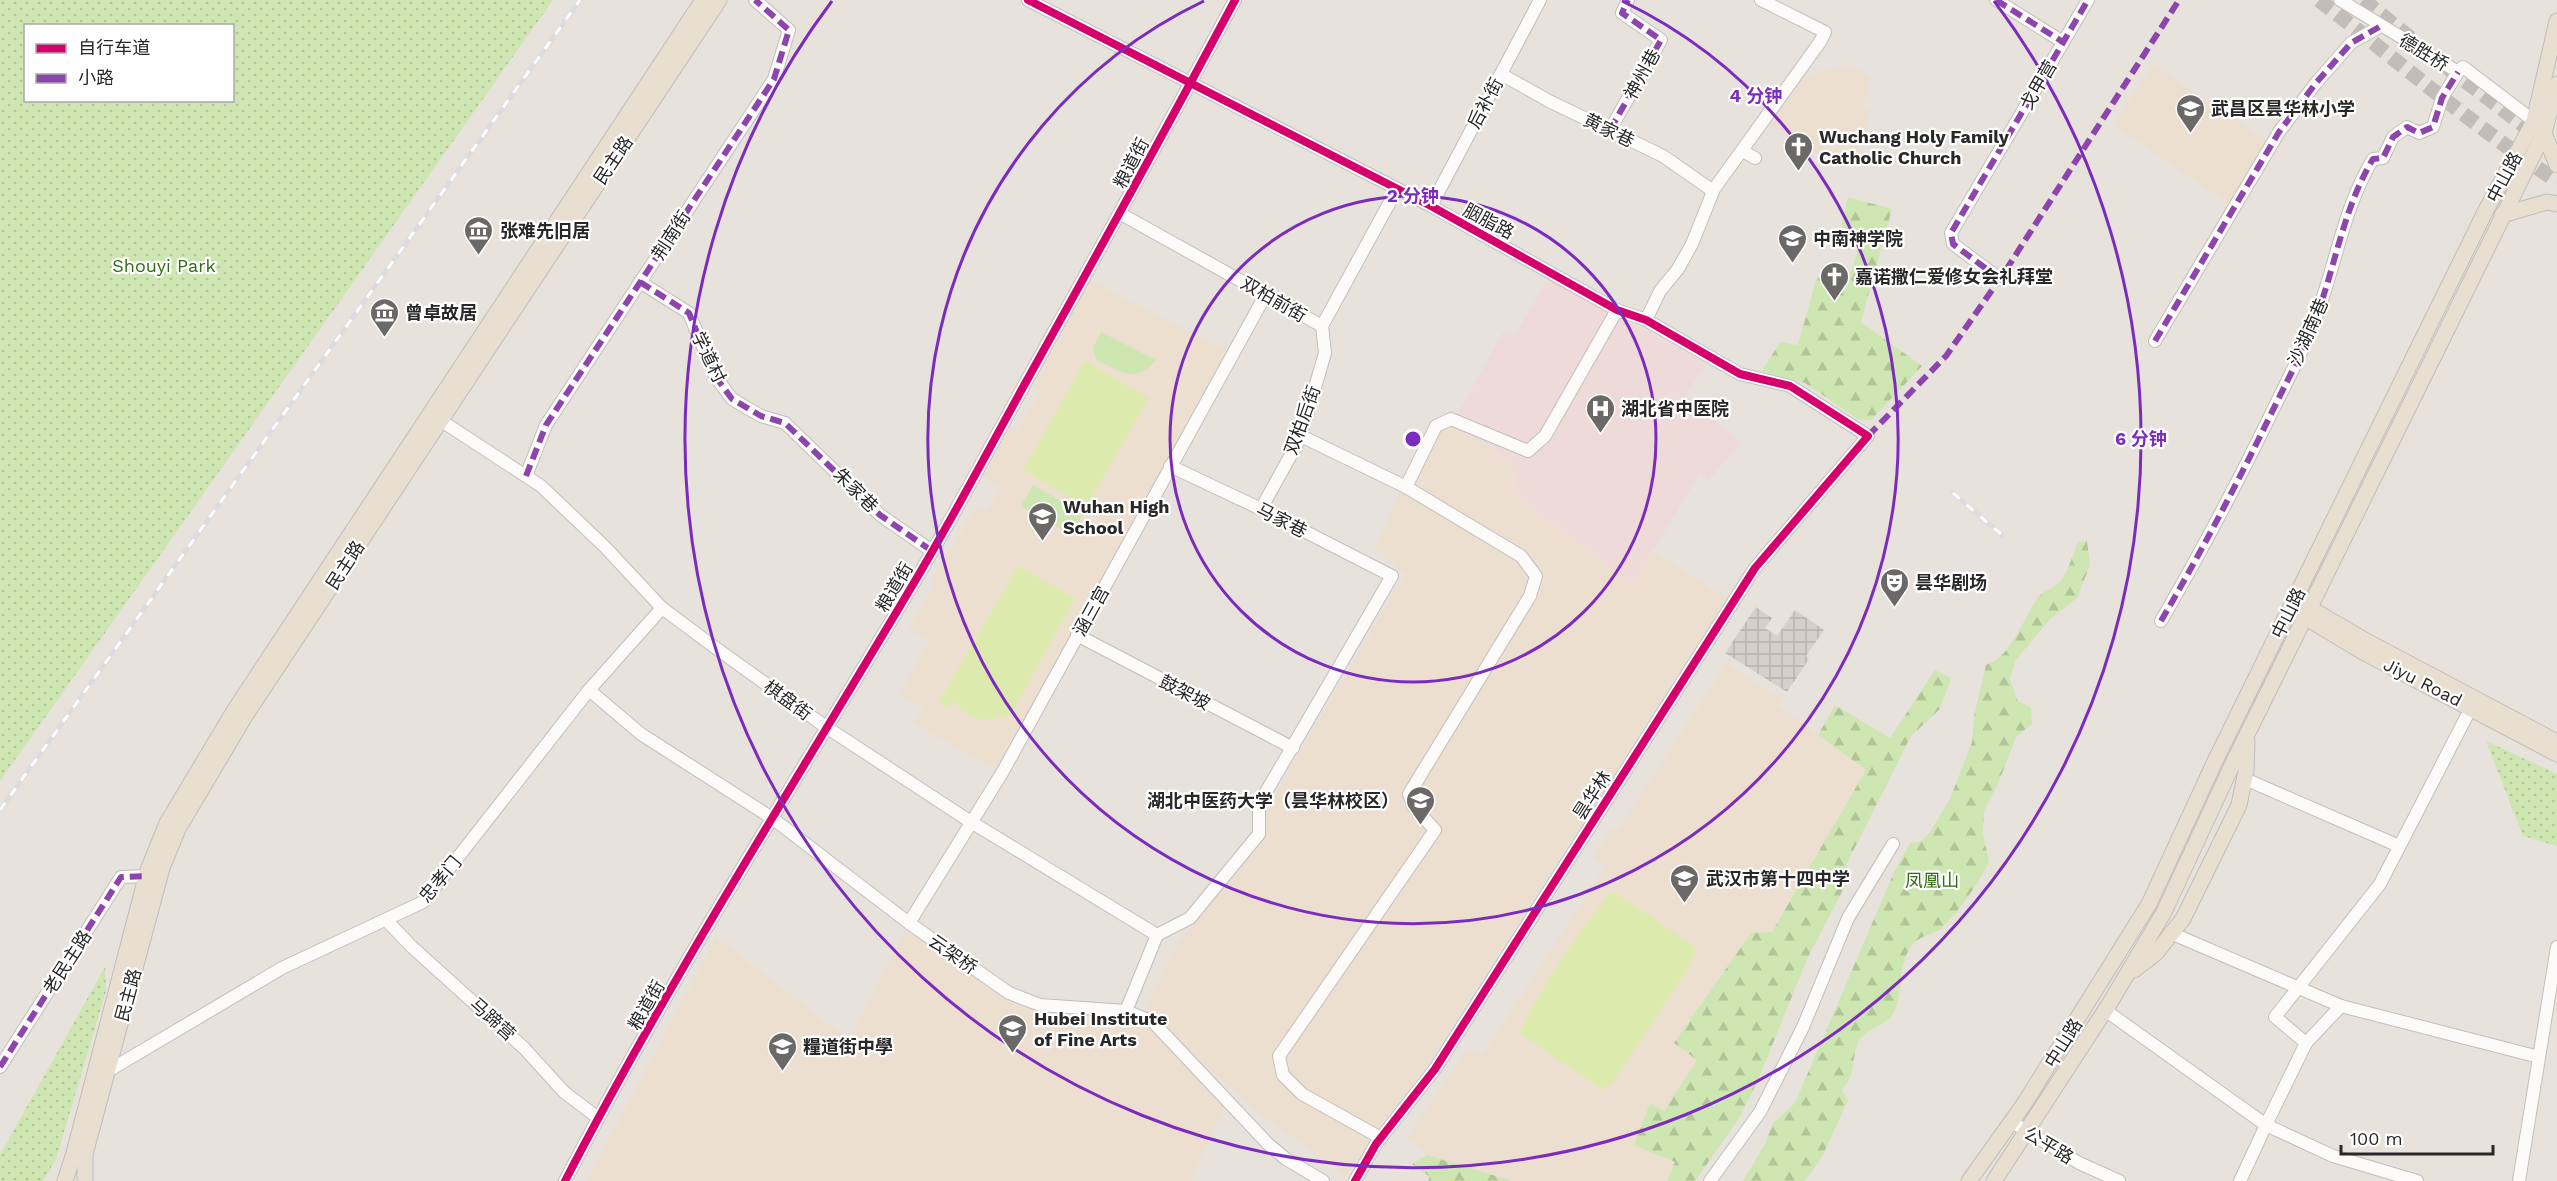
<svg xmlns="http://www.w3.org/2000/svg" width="2557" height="1181" viewBox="0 0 2557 1181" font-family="'Work Sans','Noto Sans SC',sans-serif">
<defs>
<pattern id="forest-firs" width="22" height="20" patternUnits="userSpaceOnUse" patternTransform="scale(1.5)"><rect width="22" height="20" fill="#cee6b1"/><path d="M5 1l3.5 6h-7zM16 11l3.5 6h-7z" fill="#b1c598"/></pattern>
<pattern id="park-dots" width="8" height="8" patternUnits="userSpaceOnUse" patternTransform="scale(1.5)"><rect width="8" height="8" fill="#cee6b1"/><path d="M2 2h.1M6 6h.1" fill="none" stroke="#b1c598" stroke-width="1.8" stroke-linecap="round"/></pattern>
<pattern id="plaza-grid" width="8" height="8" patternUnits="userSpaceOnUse" patternTransform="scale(1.5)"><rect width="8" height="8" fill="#d6d0cb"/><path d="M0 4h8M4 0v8" fill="none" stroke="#b8b3ae"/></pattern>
</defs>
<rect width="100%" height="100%" fill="#e8e2dc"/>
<!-- education -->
<g fill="#eddfcf">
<polygon points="1849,64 1872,77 1862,108 1869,110 1855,162 1811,150 1789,133 1771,126 1803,77"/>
<polygon points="2153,65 2268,142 2231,205 2113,124"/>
<polygon points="1089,280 1232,353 1002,773 914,723 924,708 899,695 929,641 908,629 935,586 930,583 977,506 987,511 1001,487 984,477 1010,428 1017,431 1041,391 1034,388"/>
<polygon points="1457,423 1512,465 1521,500 1632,583 1652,551 1727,598 1418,1078 1346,1176 1263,1116 1145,1013 1177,944 1236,871 1283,781 1405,575 1375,548 1424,436"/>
<polygon points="1726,664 1781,700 1779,706 1866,770 1772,932 1675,1043 1698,1059 1663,1111 1651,1104 1634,1145 1675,1162 1667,1181 1512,1181 1427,1155 1417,1144 1406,1138 1468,1048 1482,1056 1605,867 1592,858 1612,828 1617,831"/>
<polygon points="909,923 1009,993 1040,1005 1126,1011 1153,1022 1226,1105 1193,1173 1192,1181 587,1181 716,937 849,1040"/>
</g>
<!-- medical -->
<polygon fill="#efdada" points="1548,279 1707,363 1685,395 1741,443 1709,480 1700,473 1633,584 1521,500 1512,465 1457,423 1458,413 1503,332 1514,337"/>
<!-- grass -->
<g fill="#cee6b1">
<path d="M1101,332L1156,360C1135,385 1121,371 1096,360L1093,348Z"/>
<polygon points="1033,485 1083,514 1071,535 1021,506"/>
</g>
<!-- forest -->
<g fill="url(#forest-firs)">
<polygon points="1848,197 1892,209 1861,322 1922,366 1871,420 1859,420 1805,383 1762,371 1780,342 1798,345 1817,277 1847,284 1861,241 1839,235"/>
<path d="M2087,541L2090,565L2077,598L2050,619L2015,661L2010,679L2017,700L2031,708L2032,724L2016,737L1998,784L1984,811L1983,834L1989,862C1978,884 1961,908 1944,926C1935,935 1919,934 1910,948C1898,967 1903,991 1895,1010C1888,1026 1873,1026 1863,1036C1849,1050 1859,1072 1842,1090L1848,1100L1822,1157L1805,1181H1743L1765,1144L1773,1123L1795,1103L1895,870L1910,843L1920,842L1930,832L1950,799L1972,742L1974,716L1986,665C2014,655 2022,618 2039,596C2045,590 2055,588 2061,580C2069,570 2073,553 2078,542Z"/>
<polygon points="1935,670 1951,678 1940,709 1911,736 1847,863 1845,886 1807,959 1759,1078 1738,1120 1695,1181 1667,1181 1675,1162 1634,1145 1650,1103 1664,1111 1697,1060 1674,1043 1751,933 1772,932 1866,770 1818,735 1835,705 1890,738"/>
<polygon points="1427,1155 1512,1181 1428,1181 1430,1177 1412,1164"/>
</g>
<!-- park -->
<g fill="url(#park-dots)" fill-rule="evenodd">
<path d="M0,0H553L0,781ZM26,26H232V100H26Z"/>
<polygon points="2486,741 2557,774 2557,846 2523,836"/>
<polygon points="105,967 106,991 56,1159 43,1181 0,1181 0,1155"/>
</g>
<!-- pitch -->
<g fill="#dcebad">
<polygon points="1085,361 1149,398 1086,507 1023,470"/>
<path d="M1018,566L1075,598L1012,713C989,724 968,723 954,700L947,709L939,702Z"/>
<path d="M1613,891L1696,948L1688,969L1615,1080L1603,1090L1520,1034C1524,1012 1595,906 1613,891Z"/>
</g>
<!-- plaza -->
<polygon fill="url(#plaza-grid)" points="1756,607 1772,618 1765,628 1777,636 1795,610 1824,630 1806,656 1809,659 1787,692 1725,653"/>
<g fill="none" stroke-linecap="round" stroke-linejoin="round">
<!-- major-tunnel -->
<g stroke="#c2bdb8" stroke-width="15" stroke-dasharray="15 8" stroke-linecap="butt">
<path d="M2319,0C2398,61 2473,126 2557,181"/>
<polyline points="2363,0 2414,41"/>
<polyline points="2447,67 2540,138"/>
</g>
<defs>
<g id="minor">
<polyline points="1028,0 1431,206 1617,310 1646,320 1740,374 1790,386 1868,436 1755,568 1435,1069 1376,1144 1355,1181"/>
<polyline points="1996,0 2063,42"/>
<polyline points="2340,0 2458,72 2463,67 2534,121"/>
<polyline points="1501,74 1549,101 1663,156 1713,191"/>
<polyline points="1610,130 1661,40 1622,13 1628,0"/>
<polyline points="1746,153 1755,158"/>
<polyline points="1431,206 1540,0"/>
<polyline points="1121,214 1322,326"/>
<polyline points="2000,279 1953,244 1951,233 2088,0"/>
<polyline points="640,282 689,313 715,376 732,399 761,416 785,423 880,515 932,551"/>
<polyline points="1646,320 1660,291 1678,269 1692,244 1714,189 1820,42 1825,32 1761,0"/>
<polyline points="1322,326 1397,189"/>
<polyline points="2155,341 2279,132 2316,83 2351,43 2381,26"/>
<polyline points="440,420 541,486 605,547 662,608 713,646 826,727 971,822 1157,935 1126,1011"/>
<polyline points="1299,435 1406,487 1521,556 1536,576 1530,596 1409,794 1414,807 1435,830 1279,1056 1283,1075 1302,1094 1381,1138"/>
<polyline points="526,476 546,425 774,79 789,30 755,0"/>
<polyline points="1406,487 1436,426 1451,419 1528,451 1545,436 1617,310"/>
<polyline points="1261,509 1298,442 1309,408 1325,353 1322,326"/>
<path d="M2161,621C2200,554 2236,486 2270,416C2284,387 2299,359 2311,330C2335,273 2341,212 2373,159L2383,158L2393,137L2407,127L2419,133L2433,127L2442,98L2458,72"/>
<polyline points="1077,635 1293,748"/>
<polyline points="589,690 641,734 772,818 909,923 1009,993 1040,1005 1126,1011 1153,1022 1268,1144 1286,1159 1323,1181"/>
<polyline points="2245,779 2399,846"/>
<polyline points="387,921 412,947 524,1048 564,1092 598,1118"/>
<polyline points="909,923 1002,773 1266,294"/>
<polyline points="2173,934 2341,1006"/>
<polyline points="1157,935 1190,918 1259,834 1259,804 1392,576 1261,509 1170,466"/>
<polyline points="2105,1010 2266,1125 2240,1181"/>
<polyline points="2306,1043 2341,1006 2539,1057"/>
<polyline points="0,1067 121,877 146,876"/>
<polyline points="108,1071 282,968 423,902 589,690 662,608"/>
<polyline points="2012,1122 2079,1163 2119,1181"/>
<path d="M565,1181C671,977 795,783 912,586C951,521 986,455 1022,389C1094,260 1165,131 1235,0"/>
<polyline points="1710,1181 1760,1112 1803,1027 1848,918 1893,844"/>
<polyline points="2417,1181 2333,1156 2266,1125 2306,1043 2275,1017 2380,884 2474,702"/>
<polyline points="2519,1181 2557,947"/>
</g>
<g id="major">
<polyline points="2544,133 2557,165"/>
<polyline points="2502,215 2547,202 2557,204"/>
<polyline points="2301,603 2368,642 2557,742"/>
<polyline points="2298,613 2363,652 2557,754"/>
<polyline points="2134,970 2156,953 2183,919 2239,805 2246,771 2247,741"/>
<polyline points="65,1181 74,1153 148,870 167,823 234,711 703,0"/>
<polyline points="85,1181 85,1154 162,868 178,829 245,716 719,0"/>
<polyline points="1969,1181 2024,1104 2149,904 2216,759 2485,212 2534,121 2557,21"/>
<polyline points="1994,1181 2108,1006 2164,912 2234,761 2544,133 2557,84"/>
</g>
</defs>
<!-- minor casing -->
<use href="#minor" stroke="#c0bfbf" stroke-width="14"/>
<!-- major casing -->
<use href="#major" stroke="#c0bdbb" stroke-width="17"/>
<!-- minor -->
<use href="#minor" stroke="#fcfbfa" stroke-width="12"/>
<!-- major -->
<use href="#major" stroke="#e8dfd0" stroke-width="15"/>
<defs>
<g id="rail">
<polyline points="1953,493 2002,535"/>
<polyline points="0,810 580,0"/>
</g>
</defs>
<!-- rail casing -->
<use href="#rail" stroke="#dcdcde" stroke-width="5"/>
<!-- rail -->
<use href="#rail" stroke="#fff" stroke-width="3" stroke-dasharray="9" stroke-linecap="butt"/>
<!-- quiet -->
<g stroke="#8e44ad" stroke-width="6" stroke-dasharray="12 6" stroke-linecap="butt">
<polyline points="1996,0 2063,42"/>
<polyline points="1610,130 1661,40 1622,13 1628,0"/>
<polyline points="2000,279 1953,244 1951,233 2088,0"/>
<polyline points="640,282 689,313 715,376 732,399 761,416 785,423 880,515 932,551"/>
<polyline points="2155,341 2279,132 2316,83 2351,43 2381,26"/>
<polyline points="1868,436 1946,356 2006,270 2179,0"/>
<polyline points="526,476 546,425 774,79 789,30 755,0"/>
<path d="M2161,621C2200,554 2236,486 2270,416C2284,387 2299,359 2311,330C2335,273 2341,212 2373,159L2383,158L2393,137L2407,127L2419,133L2433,127L2442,98L2458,72"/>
<polyline points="0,1067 121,877 146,876"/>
</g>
<defs>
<g id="cycleway">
<polyline points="1028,0 1431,206 1617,310 1646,320 1740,374 1790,386 1868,436 1755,568 1435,1069 1376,1144 1355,1181"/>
<path d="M565,1181C671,977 795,783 912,586C951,521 986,455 1022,389C1094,260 1165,131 1235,0"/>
</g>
</defs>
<!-- cycleway casing -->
<use href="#cycleway" stroke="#fff" stroke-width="11"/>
<!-- cycleway -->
<use href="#cycleway" stroke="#d6006c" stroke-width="8"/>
</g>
<!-- distance rings -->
<g fill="none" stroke="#7b2cbf" stroke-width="3">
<circle cx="1413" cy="439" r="243"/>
<path d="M1622 1A485 485 0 1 1 1204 1"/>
<path d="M1994 1A728 728 0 1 1 832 1"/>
</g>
<!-- icons -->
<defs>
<symbol id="school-pin" viewBox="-11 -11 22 30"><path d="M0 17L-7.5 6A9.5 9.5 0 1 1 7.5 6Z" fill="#6b6967" stroke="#fff"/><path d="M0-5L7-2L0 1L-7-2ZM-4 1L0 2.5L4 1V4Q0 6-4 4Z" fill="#fff"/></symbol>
<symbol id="church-pin" viewBox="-11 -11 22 30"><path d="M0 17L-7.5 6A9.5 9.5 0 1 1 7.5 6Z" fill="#6b6967" stroke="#fff"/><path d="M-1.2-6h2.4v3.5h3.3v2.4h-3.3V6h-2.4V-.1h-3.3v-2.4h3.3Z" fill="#fff"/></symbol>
<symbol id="museum-pin" viewBox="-11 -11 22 30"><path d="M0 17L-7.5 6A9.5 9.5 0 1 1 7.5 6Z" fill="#6b6967" stroke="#fff"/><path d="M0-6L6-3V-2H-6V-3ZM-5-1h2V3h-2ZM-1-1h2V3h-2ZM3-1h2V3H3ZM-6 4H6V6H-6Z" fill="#fff"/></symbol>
<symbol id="hospital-pin" viewBox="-11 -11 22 30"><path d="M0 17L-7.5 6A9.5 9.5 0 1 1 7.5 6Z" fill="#6b6967" stroke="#fff"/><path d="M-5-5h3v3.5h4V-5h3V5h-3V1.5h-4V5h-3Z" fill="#fff"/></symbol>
<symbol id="theatre-pin" viewBox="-11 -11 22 30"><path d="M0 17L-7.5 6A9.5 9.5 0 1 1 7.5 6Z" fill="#6b6967" stroke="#fff"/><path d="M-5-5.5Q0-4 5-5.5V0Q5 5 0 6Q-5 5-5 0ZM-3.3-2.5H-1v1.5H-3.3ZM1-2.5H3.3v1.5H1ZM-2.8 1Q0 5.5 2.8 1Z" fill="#fff"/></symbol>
<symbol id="university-pin" viewBox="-11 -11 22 30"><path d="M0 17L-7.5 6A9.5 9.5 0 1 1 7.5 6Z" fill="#6b6967" stroke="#fff"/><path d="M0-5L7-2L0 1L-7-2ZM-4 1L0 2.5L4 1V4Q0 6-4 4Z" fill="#fff"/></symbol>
</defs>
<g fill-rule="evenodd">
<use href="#school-pin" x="2174" y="92" width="33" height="45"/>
<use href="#church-pin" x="1782" y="130" width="33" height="45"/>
<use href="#museum-pin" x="462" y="214" width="33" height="45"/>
<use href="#school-pin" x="1776" y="222" width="33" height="45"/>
<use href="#church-pin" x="1818" y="260" width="33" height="45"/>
<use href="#museum-pin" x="368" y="296" width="33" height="45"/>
<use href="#hospital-pin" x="1584" y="392" width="33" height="45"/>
<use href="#school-pin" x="1026" y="500" width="33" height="45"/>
<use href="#theatre-pin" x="1878" y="566" width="33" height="45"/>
<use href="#university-pin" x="1404" y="784" width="33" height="45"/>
<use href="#school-pin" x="1668" y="862" width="33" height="45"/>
<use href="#university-pin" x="996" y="1012" width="33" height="45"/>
<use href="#school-pin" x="766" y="1030" width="33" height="45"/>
</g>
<g text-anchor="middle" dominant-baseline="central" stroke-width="4.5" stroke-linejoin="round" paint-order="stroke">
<!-- street labels -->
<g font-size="18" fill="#282828" stroke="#fff">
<text transform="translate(2424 52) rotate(31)">德胜桥</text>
<text transform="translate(1642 74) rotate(-61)">神州巷</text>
<text transform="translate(2038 85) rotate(-60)">戈甲营</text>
<text transform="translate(1485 103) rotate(-62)">后补街</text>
<text transform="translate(1609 130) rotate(26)">黄家巷</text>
<text transform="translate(613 160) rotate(-56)">民主路</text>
<text transform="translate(1131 163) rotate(-62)">粮道街</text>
<text transform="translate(2504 177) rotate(-62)">中山路</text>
<text transform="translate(1489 221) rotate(28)">胭脂路</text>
<text transform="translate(671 235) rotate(-57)">荆南街</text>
<text transform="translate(1274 299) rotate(30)">双柏前街</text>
<text transform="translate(2308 332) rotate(-66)">沙湖南巷</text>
<text transform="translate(709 357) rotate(64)">学道村</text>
<text transform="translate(1302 420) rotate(-70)">双柏后街</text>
<text transform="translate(856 490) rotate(45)">朱家巷</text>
<text transform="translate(1282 520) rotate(27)">马家巷</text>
<text transform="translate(345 565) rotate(-57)">民主路</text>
<text transform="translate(894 587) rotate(-59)">粮道街</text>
<text transform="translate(1091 611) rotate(-61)">涵三宫</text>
<text transform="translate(2288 613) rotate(-64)">中山路</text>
<text transform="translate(2423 682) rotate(27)">Jiyu Road</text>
<text transform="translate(1185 692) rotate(27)">鼓架坡</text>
<text transform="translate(788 700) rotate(36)">棋盘街</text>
<text transform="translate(1592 795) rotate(-57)">昙华林</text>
<text transform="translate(440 879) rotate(-50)">忠孝门</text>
<text transform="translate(953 954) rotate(35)">云架桥</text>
<text transform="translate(67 962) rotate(-57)">老民主路</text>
<text transform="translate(128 995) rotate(-75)">民主路</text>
<text transform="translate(646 1005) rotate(-60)">粮道街</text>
<text transform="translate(493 1019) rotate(42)">马蹄营</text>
<text transform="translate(2063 1043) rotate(-58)">中山路</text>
<text transform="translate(2049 1145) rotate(31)">公平路</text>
</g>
<!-- poi labels -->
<g font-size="18" font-weight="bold" fill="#282828" stroke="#fff" text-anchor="start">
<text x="2211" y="108">武昌区昙华林小学</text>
<text x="1819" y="136">Wuchang Holy Family<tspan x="1819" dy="21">Catholic Church</tspan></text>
<text x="500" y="230">张难先旧居</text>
<text x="1813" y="238">中南神学院</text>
<text x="1855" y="276">嘉诺撒仁爱修女会礼拜堂</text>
<text x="405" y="312">曾卓故居</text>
<text x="1621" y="408">湖北省中医院</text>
<text x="1063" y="506">Wuhan High<tspan x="1063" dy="21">School</tspan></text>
<text x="1915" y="582">昙华剧场</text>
<text x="1399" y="800" text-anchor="end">湖北中医药大学（昙华林校区）</text>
<text x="1706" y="878">武汉市第十四中学</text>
<text x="1034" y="1018">Hubei Institute<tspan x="1034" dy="21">of Fine Arts</tspan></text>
<text x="803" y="1046">糧道街中學</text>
</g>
<!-- park labels -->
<g font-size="18" fill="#2f6c11" stroke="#fff">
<text x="164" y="265">Shouyi Park</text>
<text x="1932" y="880">凤凰山</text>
</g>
</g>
<circle cx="1413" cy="439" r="9" fill="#7b2cbf" stroke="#fff" stroke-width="3"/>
<g font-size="18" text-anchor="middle" font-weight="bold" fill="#7b2cbf" stroke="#fff" stroke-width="4.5" stroke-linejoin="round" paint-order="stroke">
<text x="1756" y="102">4 分钟</text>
<text x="1413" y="202">2 分钟</text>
<text x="2141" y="445">6 分钟</text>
</g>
<!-- legend -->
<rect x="24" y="24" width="210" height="78" fill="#ffffff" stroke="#a9a9a9" stroke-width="1.5"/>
<rect x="36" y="44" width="30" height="9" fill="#d6006c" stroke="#a9a9a9" stroke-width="1.5"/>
<text x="78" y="54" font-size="18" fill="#282828">自行车道</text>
<rect x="36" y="74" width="30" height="9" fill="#8e44ad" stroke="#a9a9a9" stroke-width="1.5"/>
<text x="78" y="84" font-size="18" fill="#282828">小路</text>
<!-- scale -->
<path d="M2341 1145v9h152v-9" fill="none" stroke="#282828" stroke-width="3"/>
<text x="2350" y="1145" font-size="18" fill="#282828" stroke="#ffffff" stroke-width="4.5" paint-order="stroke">100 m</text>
</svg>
